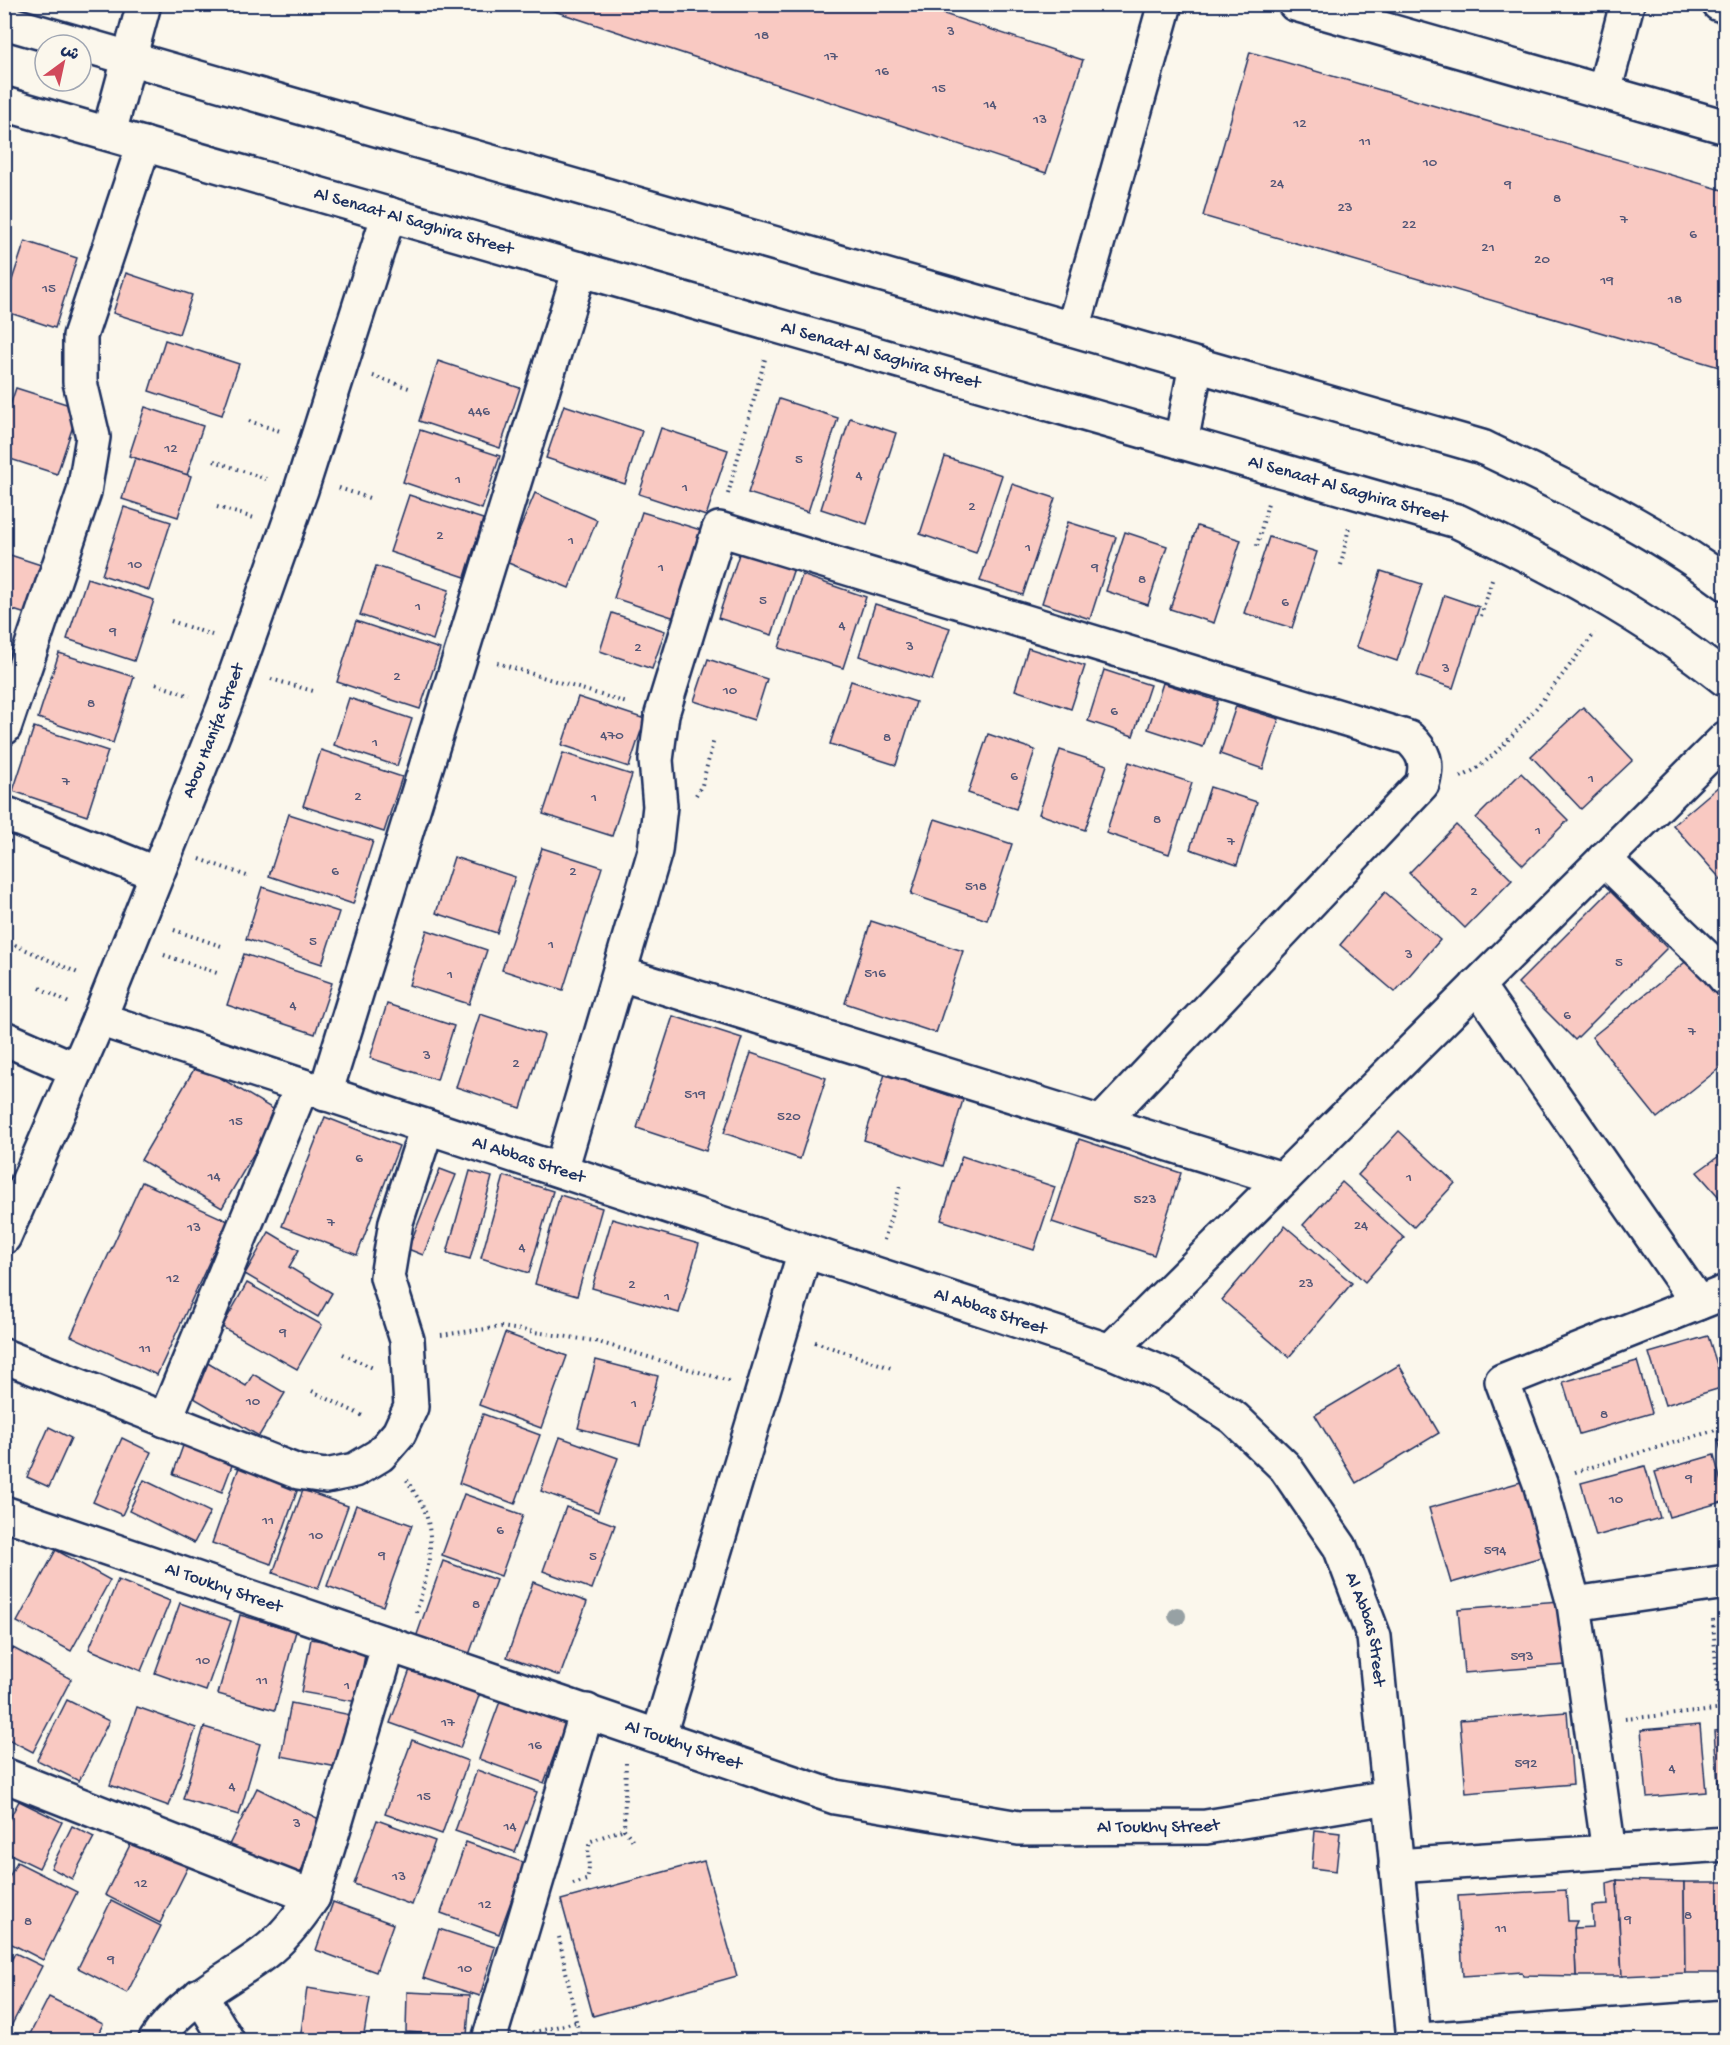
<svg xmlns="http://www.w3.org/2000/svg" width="1730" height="2045" viewBox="0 0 1730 2045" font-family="'Gochi Hand','Playpen Sans Arabic',sans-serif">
<rect width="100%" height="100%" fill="#fbf7ec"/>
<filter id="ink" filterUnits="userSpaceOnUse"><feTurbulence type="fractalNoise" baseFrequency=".0167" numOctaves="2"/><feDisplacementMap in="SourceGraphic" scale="12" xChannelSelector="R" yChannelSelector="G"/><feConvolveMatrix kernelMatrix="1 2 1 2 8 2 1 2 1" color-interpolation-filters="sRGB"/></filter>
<g filter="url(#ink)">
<!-- building -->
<g fill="#f9c9c2" stroke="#1b2f5e" stroke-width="1.5">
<polygon points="533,4 914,4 1083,60 1046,173"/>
<polygon points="1250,52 1726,191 1726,369 1203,216"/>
<polygon points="25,241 77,258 55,328 4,311 4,304"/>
<polygon points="126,273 192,295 179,334 113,313"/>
<polygon points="165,340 239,364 222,415 149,391"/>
<polygon points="438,361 520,388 500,448 419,421"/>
<polygon points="16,388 79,408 57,474 4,457 4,423"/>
<polygon points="779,399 838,418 808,512 748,493"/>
<polygon points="564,405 642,431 625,484 546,458"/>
<polygon points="145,407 203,426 187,475 129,456"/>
<polygon points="850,418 896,433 867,524 821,509"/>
<polygon points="661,428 728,450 706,516 639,494"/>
<polygon points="420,430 500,456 482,509 403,482"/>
<polygon points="945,457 1002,475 976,553 920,534"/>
<polygon points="135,458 191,476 178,517 122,499"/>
<polygon points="1012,484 1055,498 1023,595 980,581"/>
<polygon points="535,493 597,520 569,588 506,562"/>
<polygon points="409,495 483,519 465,577 390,552"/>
<polygon points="124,507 171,522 149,590 102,575"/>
<polygon points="642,512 704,531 675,618 614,598"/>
<polygon points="1068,522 1116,537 1090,619 1042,603"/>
<polygon points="1197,526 1241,540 1214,623 1170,609"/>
<polygon points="1125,532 1167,546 1148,605 1106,591"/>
<polygon points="1269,537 1317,552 1292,628 1244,613"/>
<polygon points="740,551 794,568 772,635 718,618"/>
<polygon points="4,553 44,566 29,615 4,607"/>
<polygon points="376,566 449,590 433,640 360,615"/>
<polygon points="1381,571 1422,584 1397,661 1356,647"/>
<polygon points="802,575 866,597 843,668 779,648"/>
<polygon points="87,578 154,600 134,661 67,639"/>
<polygon points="1444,595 1479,607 1453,688 1417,676"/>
<polygon points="875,604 950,628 932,680 859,656"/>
<polygon points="612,613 665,631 652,669 600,651"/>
<polygon points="356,621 440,649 420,709 337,682"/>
<polygon points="1028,648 1085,666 1071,709 1015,690"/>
<polygon points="59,653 134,677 113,743 38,718"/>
<polygon points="708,659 767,679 754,720 694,701"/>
<polygon points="1104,670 1150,685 1133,736 1088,721"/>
<polygon points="851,681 916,702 896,765 830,744"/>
<polygon points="1163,683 1218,701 1203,747 1148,729"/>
<polygon points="578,697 645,719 629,767 562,745"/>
<polygon points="349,698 412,719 397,766 334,745"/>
<polygon points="1236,706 1279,719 1263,769 1220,754"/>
<polygon points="1583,707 1633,760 1581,809 1531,756"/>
<polygon points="34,727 108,751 87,816 13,791"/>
<polygon points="988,734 1035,750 1016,809 968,793"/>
<polygon points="321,750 402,777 384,832 303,806"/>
<polygon points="1060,750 1107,765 1085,830 1039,814"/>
<polygon points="563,753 632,775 612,836 543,814"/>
<polygon points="1129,762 1192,783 1169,854 1106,833"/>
<polygon points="1521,773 1568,820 1523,865 1476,818"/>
<polygon points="1726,780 1726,885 1673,825"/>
<polygon points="1210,787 1257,802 1237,865 1190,849"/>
<polygon points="289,814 373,841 353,904 269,876"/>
<polygon points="935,819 1012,844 987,920 911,894"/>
<polygon points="1456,825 1512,880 1465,928 1409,873"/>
<polygon points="4,837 11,841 4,851"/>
<polygon points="542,848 602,867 563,990 502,970"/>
<polygon points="454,857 515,877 497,933 436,913"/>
<polygon points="262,887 339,912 322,964 246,939"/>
<polygon points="1610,891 1667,948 1575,1040 1518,983"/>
<polygon points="1385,892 1440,940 1395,992 1340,945"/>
<polygon points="871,921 963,951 936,1033 845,1003"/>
<polygon points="427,930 487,950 469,1004 409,985"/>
<polygon points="244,954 332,983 315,1034 227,1005"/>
<polygon points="1689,959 1726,1005 1726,1063 1657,1118 1592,1037"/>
<polygon points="387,1004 454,1026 437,1080 370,1058"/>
<polygon points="480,1014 544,1035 521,1108 456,1087"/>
<polygon points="673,1016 742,1038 706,1151 637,1128"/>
<polygon points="751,1053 826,1078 800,1159 724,1133"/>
<polygon points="197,1064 278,1112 222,1208 141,1160"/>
<polygon points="885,1074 963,1100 943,1166 864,1140"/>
<polygon points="325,1117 399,1146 357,1255 282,1226"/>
<polygon points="1399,1131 1455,1183 1414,1227 1358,1175"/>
<polygon points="1079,1139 1181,1173 1154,1255 1052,1222"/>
<polygon points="1726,1151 1726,1205 1697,1172"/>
<polygon points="962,1156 1055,1187 1034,1250 941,1220"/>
<polygon points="440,1169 456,1175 423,1255 408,1249"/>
<polygon points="470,1171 492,1177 470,1259 447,1253"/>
<polygon points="504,1176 553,1191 529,1273 481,1258"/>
<polygon points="142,1182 228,1221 157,1375 71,1336"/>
<polygon points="1342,1182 1404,1238 1365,1282 1303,1225"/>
<polygon points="560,1195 602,1208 577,1296 535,1284"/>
<polygon points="612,1219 699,1244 679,1313 592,1288"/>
<polygon points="1285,1226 1352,1283 1289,1357 1222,1300"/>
<polygon points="269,1232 299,1250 289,1267 332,1293 318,1317 245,1274"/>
<polygon points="247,1283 322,1325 297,1369 222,1327"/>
<polygon points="505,1333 567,1356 541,1428 479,1405"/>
<polygon points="1708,1336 1724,1387 1665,1405 1649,1353"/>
<polygon points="1726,1336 1726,1353 1721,1337"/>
<polygon points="596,1360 658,1376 640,1445 578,1428"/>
<polygon points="1637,1361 1652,1413 1579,1434 1563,1382"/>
<polygon points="206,1362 246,1386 253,1374 285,1393 259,1436 187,1394"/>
<polygon points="1399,1365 1439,1433 1356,1483 1315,1415"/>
<polygon points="483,1414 540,1435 515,1504 459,1483"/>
<polygon points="49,1427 71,1438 49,1487 27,1477"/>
<polygon points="560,1437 618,1458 598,1512 541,1491"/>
<polygon points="122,1438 151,1452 122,1515 93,1502"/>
<polygon points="1726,1438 1726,1468 1718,1440"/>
<polygon points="184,1443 234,1460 222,1492 173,1474"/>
<polygon points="1714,1455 1726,1501 1669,1517 1655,1472"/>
<polygon points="242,1459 301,1480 271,1564 212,1543"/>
<polygon points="1645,1466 1660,1518 1596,1536 1581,1483"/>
<polygon points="144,1480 210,1512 194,1543 129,1511"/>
<polygon points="1528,1480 1549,1555 1451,1583 1429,1508"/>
<polygon points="303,1490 348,1506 318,1589 273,1573"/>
<polygon points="464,1494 523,1515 501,1576 442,1555"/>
<polygon points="356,1505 412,1525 383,1606 327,1586"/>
<polygon points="566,1507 615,1525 592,1589 543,1571"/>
<polygon points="56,1550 110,1580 71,1651 17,1622"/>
<polygon points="443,1561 496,1580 466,1663 414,1643"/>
<polygon points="118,1580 170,1601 141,1671 89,1649"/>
<polygon points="533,1582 587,1602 560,1676 507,1657"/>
<polygon points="1560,1601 1566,1665 1464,1673 1458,1609"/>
<polygon points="180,1603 231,1621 206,1691 155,1673"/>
<polygon points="240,1615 296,1631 275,1710 218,1694"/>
<polygon points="311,1639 366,1649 357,1702 301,1692"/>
<polygon points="13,1648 71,1679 33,1752 4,1737 4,1664"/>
<polygon points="411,1667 480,1693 460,1748 390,1723"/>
<polygon points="502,1696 567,1720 544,1783 479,1759"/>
<polygon points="67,1700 109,1721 79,1781 37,1760"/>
<polygon points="291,1703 356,1716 347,1769 281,1756"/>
<polygon points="137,1707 196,1728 169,1806 110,1785"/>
<polygon points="1567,1712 1573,1784 1466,1793 1460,1720"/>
<polygon points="1700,1725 1706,1792 1647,1797 1641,1730"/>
<polygon points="204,1727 260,1744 239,1815 183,1799"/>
<polygon points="1726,1730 1726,1797 1719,1797 1714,1731"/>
<polygon points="412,1740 468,1761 442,1834 385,1814"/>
<polygon points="477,1770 537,1792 515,1852 455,1831"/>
<polygon points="257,1788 325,1822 296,1881 228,1847"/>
<polygon points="19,1801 62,1822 39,1868 4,1851 4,1829"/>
<polygon points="377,1820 435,1841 412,1905 354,1884"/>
<polygon points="72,1826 94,1837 72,1879 51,1868"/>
<polygon points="1315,1830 1340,1833 1336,1871 1312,1868"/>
<polygon points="137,1831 192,1859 160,1923 105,1895"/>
<polygon points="466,1842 525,1863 499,1934 441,1913"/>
<polygon points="704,1861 737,1976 593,2016 561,1900"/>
<polygon points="17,1862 77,1892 43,1960 4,1940 4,1887"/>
<polygon points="1617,1880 1622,1976 1576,1976 1574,1928 1593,1927 1592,1906 1608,1905 1607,1883"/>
<polygon points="1617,1880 1684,1882 1685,1973 1622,1976"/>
<polygon points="1684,1882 1726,1882 1726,1973 1685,1973"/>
<polygon points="1566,1890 1568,1921 1577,1921 1574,1928 1576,1976 1523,1975 1522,1972 1463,1976 1458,1896"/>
<polygon points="111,1901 161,1926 127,1993 78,1968"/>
<polygon points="333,1902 393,1924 376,1972 316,1950"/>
<polygon points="439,1929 495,1947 480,1996 423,1978"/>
<polygon points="15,1953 42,1966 5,2038 4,1974"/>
<polygon points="307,1988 370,1998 363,2040 300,2040"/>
<polygon points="407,1992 470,1995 467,2036 406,2032"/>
<polygon points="49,1997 103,2024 95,2040 27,2040"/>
</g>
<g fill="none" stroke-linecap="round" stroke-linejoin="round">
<defs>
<g id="minor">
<polyline points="1295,4 1726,127"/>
<polyline points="1719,4 1726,6"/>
<path d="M4,22L1482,447C1566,487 1651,527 1726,583"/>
<polyline points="1604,92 1627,4"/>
<path id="s1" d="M4,104L1457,521C1552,566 1643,614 1726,680"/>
<polyline points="109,133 144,4"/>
<polyline points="1073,329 1165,4"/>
<polyline points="1181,442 1196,365"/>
<polyline points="4,728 84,492 93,437 80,382 80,336 144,144"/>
<polyline points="4,813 157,874"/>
<polyline points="1604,859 1716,967 1726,979"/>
<polyline points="621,974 1282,1179"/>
<polyline points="1477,985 1698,1303"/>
<path id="s2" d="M99,1019L1110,1351L1175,1379L1234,1418L1285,1467L1340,1547L1374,1637L1414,2040"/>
<polyline points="4,1038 77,1070"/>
<polyline points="325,1094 580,269"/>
<path d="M561,1170L655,851L660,806L656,760L662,714L719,529L1409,738C1425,753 1428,763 1422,784L1101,1123"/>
<path id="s3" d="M4,1237L99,1019L224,707L301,490L389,214"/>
<polyline points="1110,1351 1726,738"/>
<polyline points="4,1356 298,1472 326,1476 355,1470 380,1455 399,1433 411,1407 407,1340 387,1277 396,1222 427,1127"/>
<polyline points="165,1420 302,1086"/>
<path id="s4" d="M4,1513L835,1797L1019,1828L1206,1827L1389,1797"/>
<polyline points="1574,1604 1726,1582"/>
<polyline points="659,1735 805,1251"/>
<polyline points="4,1775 313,1897"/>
<polyline points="1609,1852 1574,1604 1540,1483 1502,1381 1726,1292"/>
<polyline points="1396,1866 1726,1844"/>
<polyline points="200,1995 227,2040"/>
<path d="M156,2040C182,2000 227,1981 264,1953C284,1938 299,1918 313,1897L389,1644"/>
<polyline points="489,2040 587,1711"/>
<polyline points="1421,2040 1726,2017"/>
</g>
</defs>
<!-- minor casing -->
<use href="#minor" stroke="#1b2f5e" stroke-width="38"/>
<!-- path -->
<g stroke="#1b2f5e" stroke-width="4" stroke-dasharray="1.5 4.5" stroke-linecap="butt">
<polyline points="373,376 409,388"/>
<polyline points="249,421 283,432"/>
<polyline points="214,461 266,479"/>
<polyline points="339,488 372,499"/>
<polyline points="728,494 765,359"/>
<polyline points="217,507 254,518"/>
<polyline points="1257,546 1268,503"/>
<polyline points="1341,565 1349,527"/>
<polyline points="1481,616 1493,577"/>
<polyline points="171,621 212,635"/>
<polyline points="497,663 627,703"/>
<polyline points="271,679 313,691"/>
<polyline points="156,684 190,696"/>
<path d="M1461,777C1504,759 1563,672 1595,633"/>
<polyline points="696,795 702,785 714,739"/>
<polyline points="200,859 247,876"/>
<polyline points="174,930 224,947"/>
<polyline points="4,940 78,973"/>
<polyline points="164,955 220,974"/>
<polyline points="40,988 69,1003"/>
<polyline points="884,1240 901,1183"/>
<polyline points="441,1335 501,1327 595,1341 729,1381"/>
<polyline points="815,1342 894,1369"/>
<polyline points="343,1354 373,1368"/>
<polyline points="312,1391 365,1417"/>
<polyline points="1575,1472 1726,1427"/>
<path d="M407,1480C412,1489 419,1499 424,1509C438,1543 425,1582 415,1616"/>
<polyline points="1713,1620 1719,1710"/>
<polyline points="1625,1719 1726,1709"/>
<polyline points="626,1763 624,1829 635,1843"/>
<path d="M573,1884L586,1880C593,1868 584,1853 591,1841L624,1829"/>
<polyline points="559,1937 580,2040"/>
<polyline points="527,2034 576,2022"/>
</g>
<!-- minor -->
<use href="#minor" stroke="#fbf7ec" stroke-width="33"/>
</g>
<!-- trees -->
<circle fill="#97a1a4" cx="1177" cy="1616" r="9"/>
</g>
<g text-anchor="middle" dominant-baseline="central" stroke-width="4.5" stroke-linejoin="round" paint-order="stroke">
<!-- number labels -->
<g font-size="15" fill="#525677">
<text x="951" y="32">3</text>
<text x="762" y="36">18</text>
<text x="831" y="57">17</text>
<text x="882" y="72">16</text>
<text x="939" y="89">15</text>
<text x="990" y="105">14</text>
<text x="1040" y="120">13</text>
<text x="1300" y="124">12</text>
<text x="1365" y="142">11</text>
<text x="1430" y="163">10</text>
<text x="1277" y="184">24</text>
<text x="1508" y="185">9</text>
<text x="1557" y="199">8</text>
<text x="1345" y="208">23</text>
<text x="1624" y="220">7</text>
<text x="1409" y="225">22</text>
<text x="1693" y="235">6</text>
<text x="1488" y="248">21</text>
<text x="1542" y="260">20</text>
<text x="1607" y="281">19</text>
<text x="49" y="289">15</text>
<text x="1675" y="300">18</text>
<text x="479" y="412">446</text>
<text x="171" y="449">12</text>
<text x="799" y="460">5</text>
<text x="859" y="476">4</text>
<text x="458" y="480">1</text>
<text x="685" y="488">1</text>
<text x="972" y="507">2</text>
<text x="440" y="536">2</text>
<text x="571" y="541">1</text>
<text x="1028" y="548">1</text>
<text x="135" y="565">10</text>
<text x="661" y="568">1</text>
<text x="1095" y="568">9</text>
<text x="1142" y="580">8</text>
<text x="763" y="601">5</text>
<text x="1285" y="603">6</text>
<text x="418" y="607">1</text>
<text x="842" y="626">4</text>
<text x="113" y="632">9</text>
<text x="910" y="647">3</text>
<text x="638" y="648">2</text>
<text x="1446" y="669">3</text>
<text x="397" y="677">2</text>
<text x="730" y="691">10</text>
<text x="91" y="704">8</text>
<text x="1114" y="712">6</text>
<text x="612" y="736">470</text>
<text x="887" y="738">8</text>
<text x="375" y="743">1</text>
<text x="1014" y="777">6</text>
<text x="1591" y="779">1</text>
<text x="66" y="782">7</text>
<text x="358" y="797">2</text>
<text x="594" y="798">1</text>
<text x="1157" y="820">8</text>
<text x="1538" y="831">1</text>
<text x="1231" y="842">7</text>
<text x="335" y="872">6</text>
<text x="573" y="872">2</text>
<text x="976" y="887">518</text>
<text x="1474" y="892">2</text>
<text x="313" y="942">5</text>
<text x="551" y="945">1</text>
<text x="1409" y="955">3</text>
<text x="1619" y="963">5</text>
<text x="875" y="974">516</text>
<text x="450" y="975">1</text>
<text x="293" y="1006">4</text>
<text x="1567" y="1016">6</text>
<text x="1692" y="1032">7</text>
<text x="427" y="1056">3</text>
<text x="516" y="1064">2</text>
<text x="695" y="1095">519</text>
<text x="789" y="1117">520</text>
<text x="236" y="1122">15</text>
<text x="359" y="1159">6</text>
<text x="214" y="1177">14</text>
<text x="1409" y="1178">1</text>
<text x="1145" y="1200">523</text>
<text x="331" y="1223">7</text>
<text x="1361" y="1226">24</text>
<text x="194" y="1228">13</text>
<text x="522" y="1248">4</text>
<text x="173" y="1279">12</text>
<text x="1306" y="1284">23</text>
<text x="632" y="1285">2</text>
<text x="667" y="1297">1</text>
<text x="283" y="1333">9</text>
<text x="145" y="1349">11</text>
<text x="253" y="1402">10</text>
<text x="634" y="1404">1</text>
<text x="1604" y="1415">8</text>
<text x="1689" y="1479">9</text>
<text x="1616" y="1500">10</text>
<text x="268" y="1521">11</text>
<text x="500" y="1531">6</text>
<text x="316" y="1536">10</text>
<text x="1495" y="1551">594</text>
<text x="382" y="1556">9</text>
<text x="593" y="1557">5</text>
<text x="476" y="1605">8</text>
<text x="1522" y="1657">593</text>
<text x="203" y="1661">10</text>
<text x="262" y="1681">11</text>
<text x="347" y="1686">1</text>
<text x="448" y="1723">17</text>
<text x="535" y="1746">16</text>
<text x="1526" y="1764">592</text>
<text x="1672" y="1769">4</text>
<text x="232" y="1787">4</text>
<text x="424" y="1797">15</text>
<text x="297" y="1824">3</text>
<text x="510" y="1827">14</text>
<text x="399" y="1877">13</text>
<text x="141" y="1884">12</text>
<text x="485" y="1905">12</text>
<text x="1688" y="1916">8</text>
<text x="1628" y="1920">9</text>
<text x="28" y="1922">8</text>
<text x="1501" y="1929">11</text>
<text x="111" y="1960">9</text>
<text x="465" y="1969">10</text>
</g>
<!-- street labels -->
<g font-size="18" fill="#1b2f5e" stroke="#fbf7ec">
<text stroke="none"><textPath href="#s1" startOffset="426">Al Senaat Al Saghira Street</textPath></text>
<text stroke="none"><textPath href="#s1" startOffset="912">Al Senaat Al Saghira Street</textPath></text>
<text stroke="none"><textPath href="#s1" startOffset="1398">Al Senaat Al Saghira Street</textPath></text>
<text stroke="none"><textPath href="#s3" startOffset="548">Abou Hanifa Street</textPath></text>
<text stroke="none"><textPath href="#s2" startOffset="452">Al Abbas Street</textPath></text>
<text stroke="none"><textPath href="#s2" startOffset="938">Al Abbas Street</textPath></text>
<text stroke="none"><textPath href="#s4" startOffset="232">Al Toukhy Street</textPath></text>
<text stroke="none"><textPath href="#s2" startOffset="1460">Al Abbas Street</textPath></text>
<text stroke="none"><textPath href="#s4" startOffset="718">Al Toukhy Street</textPath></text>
<text stroke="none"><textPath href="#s4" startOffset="1204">Al Toukhy Street</textPath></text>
</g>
</g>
<!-- margin -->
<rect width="1730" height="2045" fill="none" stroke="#fbf7ec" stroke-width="24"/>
<rect x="12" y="12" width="1706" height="2021" fill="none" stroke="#1b2f5e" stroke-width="2" filter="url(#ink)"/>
<!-- north arrow -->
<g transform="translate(63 63) rotate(33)"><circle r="28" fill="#fbf7ec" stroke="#a1a7b3" stroke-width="1.5"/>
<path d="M0-4.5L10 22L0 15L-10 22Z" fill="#d1495b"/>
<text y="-9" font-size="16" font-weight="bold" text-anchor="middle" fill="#1b2f5e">ش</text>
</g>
</svg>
